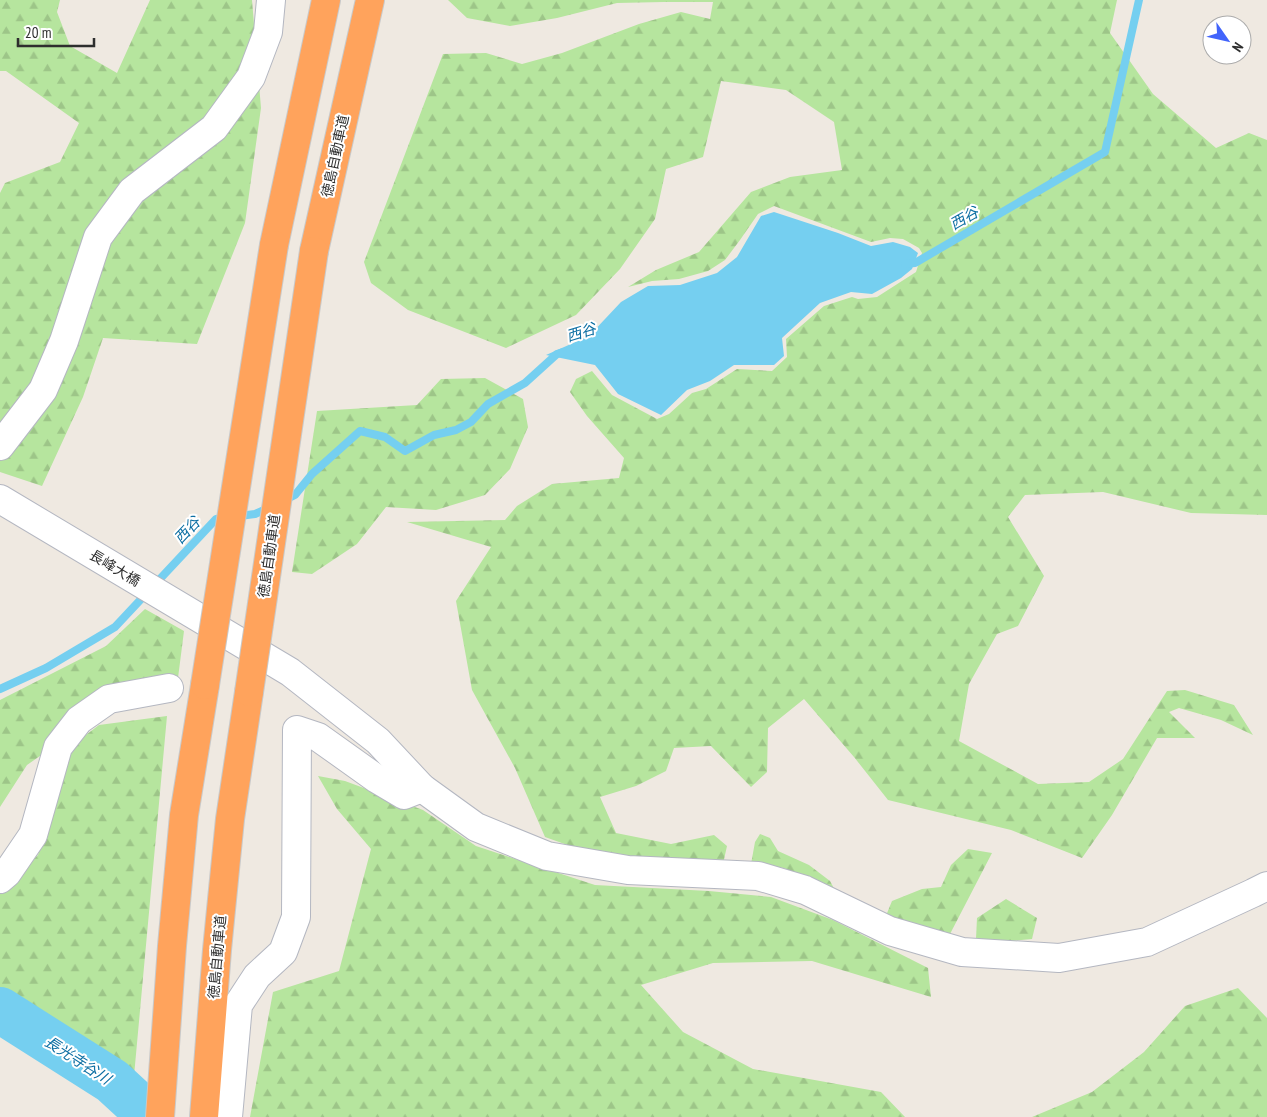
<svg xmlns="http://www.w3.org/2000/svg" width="1267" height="1117" viewBox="0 0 1267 1117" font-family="'PT Sans Narrow','Noto Sans JP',sans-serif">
<defs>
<pattern id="forest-firs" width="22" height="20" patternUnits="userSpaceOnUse" patternTransform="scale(1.25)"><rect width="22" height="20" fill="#b6e59e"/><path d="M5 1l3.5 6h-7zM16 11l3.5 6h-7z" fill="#9dc588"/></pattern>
</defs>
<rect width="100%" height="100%" fill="#efe9e1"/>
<!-- forest -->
<g fill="url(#forest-firs)">
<polygon points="0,0 60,0 57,12 70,46 117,73 150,0 252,0 261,108 245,223 197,344 103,338 83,397 42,486 0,472 0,193 5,183 60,162 79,123 6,71 0,71"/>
<polygon points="448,0 1117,0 1110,33 1153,94 1216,148 1249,133 1267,140 1267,515 1191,513 1103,492 1025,495 1008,517 1044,576 1018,626 997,634 969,684 959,741 1038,784 1089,782 1123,759 1167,691 1185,690 1234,705 1253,735 1221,720 1179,708 1169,712 1195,738 1157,738 1112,815 1082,858 1011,830 888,800 854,757 804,699 768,728 767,772 751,787 711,746 674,748 666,771 636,786 600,797 616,833 671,844 714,835 727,846 723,864 587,852 545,837 515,768 472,690 456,601 491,547 407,522 505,520 517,506 552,484 619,478 624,458 587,416 570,392 576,379 592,371 612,395 657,419 669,414 692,393 706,389 737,369 772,371 787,357 786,339 824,306 852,297 858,299 877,297 916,272 922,253 919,248 903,239 890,238 871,242 774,206 758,214 740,240 725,260 708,271 679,279 652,281 628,287 656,270 699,252 751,192 790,177 842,170 834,122 786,90 721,81 703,157 666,169 655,219 620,269 576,315 506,348 408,310 371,283 364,262 443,54 486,53 522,64 562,53 639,24 681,12 710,19 713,2 664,2 617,3 557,18 510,26 467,18"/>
<polygon points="485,378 523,399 528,427 510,469 485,495 436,510 386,507 357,544 312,574 292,572 317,411 417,405 441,379"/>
<polygon points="145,609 184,631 178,678 114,687 50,749 27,765 0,807 0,700 106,646"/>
<polygon points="167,716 134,1076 0,995 0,891 38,855 74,744 99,725"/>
<polygon points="318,776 345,781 423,810 476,846 595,885 709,891 771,897 833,920 928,968 931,997 812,961 713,963 641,985 683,1032 753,1069 881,1092 905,1117 250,1117 273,992 339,971 371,849 337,809"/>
<polygon points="760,834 770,838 778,851 809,865 830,881 837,894 784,868 751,864 755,842"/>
<polygon points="968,849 992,853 950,934 901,925 885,918 892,901 922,889 941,887 951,865"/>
<polygon points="1006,899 1037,918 1032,939 999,942 976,939 977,918"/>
<polygon points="1238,988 1267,1018 1267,1117 1032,1117 1092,1092 1144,1052 1185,1006"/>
</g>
<!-- water -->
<polygon fill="#75cff0" points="774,212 838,233 871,246 893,242 910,247 918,253 912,269 901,278 872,294 851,292 820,303 782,338 784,356 774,365 734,365 710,381 687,390 661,415 618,394 595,365 546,355 589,336 621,302 648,286 680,285 717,273 737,257 761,216"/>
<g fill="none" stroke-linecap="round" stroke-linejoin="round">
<!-- stream -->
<g stroke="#75cff0" stroke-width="8">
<polyline points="905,264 915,263 1105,152 1139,0"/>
<polyline points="283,501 295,495 312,474 360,431 385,437 405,451 434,435 456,430 471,422 488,404 525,383 557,354 563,352"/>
<polyline points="0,689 46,668 115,627 216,519 255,514 271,507"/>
</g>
<!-- river -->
<polyline stroke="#75cff0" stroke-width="46" points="0,1010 112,1081 151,1117"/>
<defs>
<g id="minor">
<polyline points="0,446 43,390 64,341 98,237 132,191 214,128 251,77 268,32 271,0"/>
<polyline points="0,499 290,672 378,741 422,788 476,827 547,856 628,870 758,876 805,890 890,931 962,952 1059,958 1147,942 1253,893 1267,886"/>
<polyline points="0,879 7,873 33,835 58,747 79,720 109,699 169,688"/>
<polyline points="228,1117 238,1005 257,976 283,952 296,917 297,730 318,737 377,779 404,795 422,788"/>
</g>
<g id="highway">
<polyline points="274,245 326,0"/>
<polyline points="314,251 370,0"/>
<polyline points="160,1117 172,946 184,815 205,685"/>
<polyline points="204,1117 217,950 230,819 249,692"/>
</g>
</defs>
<!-- minor casing -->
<use href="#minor" stroke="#b4b7c1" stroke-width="30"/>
<!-- highway casing -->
<use href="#highway" stroke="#c9c9c9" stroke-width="30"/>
<!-- minor -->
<use href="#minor" stroke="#fff" stroke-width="28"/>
<!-- highway -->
<use href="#highway" stroke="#ffa35c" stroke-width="28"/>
<defs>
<g id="highway-bridge">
<polyline points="205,685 274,245"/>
<polyline points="249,692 314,251"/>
</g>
</defs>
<!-- highway-bridge casing -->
<use href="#highway-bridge" stroke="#c9c9c9" stroke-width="30" stroke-linecap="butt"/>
<!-- highway-bridge -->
<use href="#highway-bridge" stroke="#ffa35c" stroke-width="28"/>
</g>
<g text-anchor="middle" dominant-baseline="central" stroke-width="4" stroke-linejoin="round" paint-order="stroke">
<!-- street labels -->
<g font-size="14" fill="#2e2e2e" stroke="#fff">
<text transform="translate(335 156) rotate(-78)">徳島自動車道</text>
<text transform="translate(269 556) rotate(-82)">徳島自動車道</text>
<text transform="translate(115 568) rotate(31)">長峰大橋</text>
<text transform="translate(217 957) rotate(-85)">徳島自動車道</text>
</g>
<!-- water labels -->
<g font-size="15" font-style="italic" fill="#0d6fa3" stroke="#fff">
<text transform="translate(964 218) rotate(-30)">西谷</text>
<text transform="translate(581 332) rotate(-17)">西谷</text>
<text transform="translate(187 530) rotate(-47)">西谷</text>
<text transform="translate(78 1060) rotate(33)">長光寺谷川</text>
</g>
</g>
<!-- north arrow -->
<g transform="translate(1227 40) rotate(124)"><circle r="24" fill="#ffffff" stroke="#ababab"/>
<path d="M0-4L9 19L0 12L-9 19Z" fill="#4264fb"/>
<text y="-8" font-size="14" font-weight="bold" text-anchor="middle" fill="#2e2e2e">N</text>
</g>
<!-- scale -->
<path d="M18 38v8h76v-8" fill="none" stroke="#2e2e2e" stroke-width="2.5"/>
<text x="25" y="38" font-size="15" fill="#2e2e2e" stroke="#ffffff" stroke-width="4" paint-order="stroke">20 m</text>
</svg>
